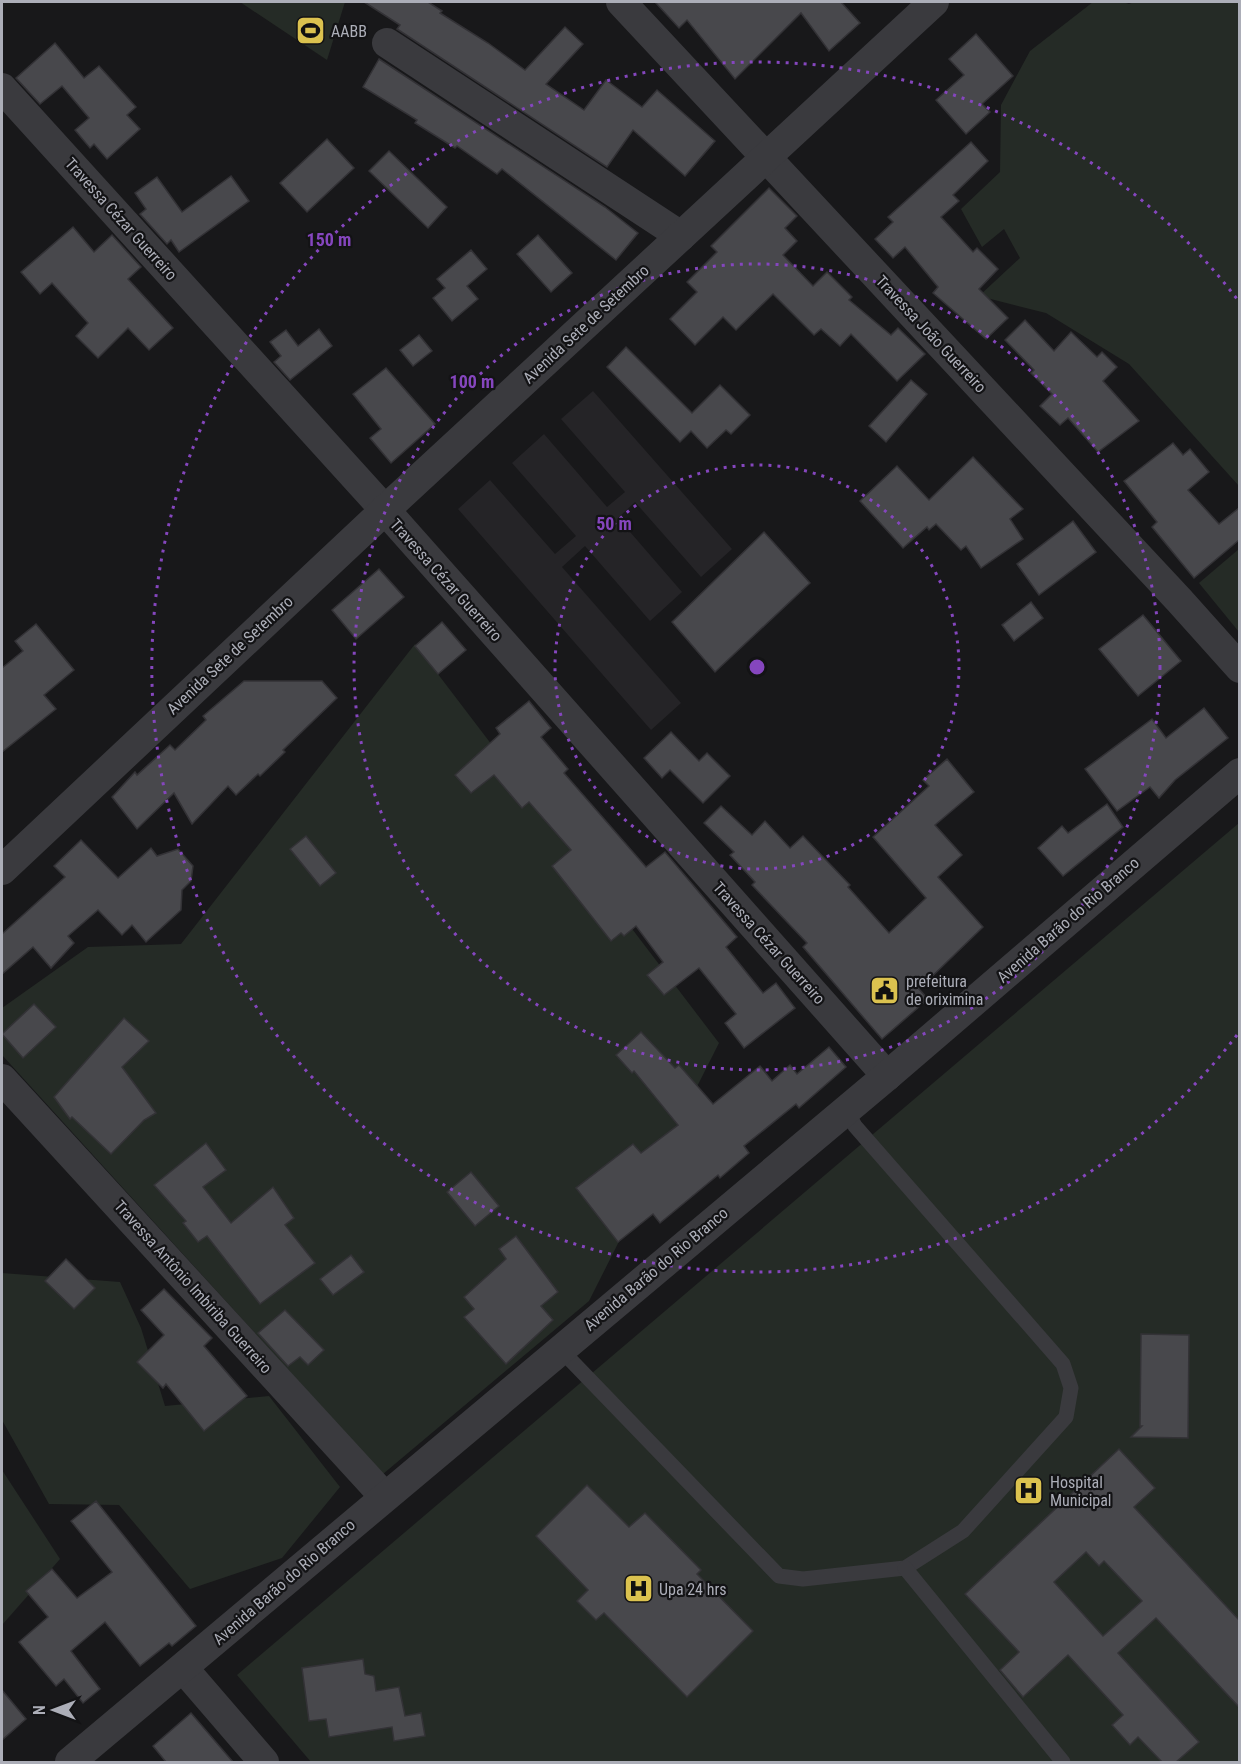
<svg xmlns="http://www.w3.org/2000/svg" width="1241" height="1764" viewBox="0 0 1241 1764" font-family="'Roboto Condensed',sans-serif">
<rect width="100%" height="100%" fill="#18181a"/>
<!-- built -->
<polygon fill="#252427" points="593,391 732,549 701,577 635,502 618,518 682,592 650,621 585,546 562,567 681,703 651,730 458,509 490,480 555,554 576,536 512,463 544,434 607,507 625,492 561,419"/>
<!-- green -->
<g fill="#252b26">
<polygon points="240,2 345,2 327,60"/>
<polygon points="1093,2 1123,2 1129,4 1134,2 1239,2 1239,486 1129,364 1046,313 979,296 1020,258 1004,229 982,247 961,209 1000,172 1001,105 1030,51"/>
<polygon points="1239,549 1239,632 1199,583"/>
<polygon points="415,644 719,1043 589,1301 383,1474 2,1055 2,1008 88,947 181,944"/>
<polygon points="1239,823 1239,1762 311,1762 237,1675"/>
<polygon points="2,1273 120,1282 141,1328 165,1406 269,1396 340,1487 282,1558 190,1589 119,1505 49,1504 2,1420"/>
<polygon points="2,1470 60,1559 2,1625"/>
</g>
<!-- building -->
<g fill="#48484c" stroke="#333236" stroke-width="1.5" fill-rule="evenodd">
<polygon points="364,2 428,2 442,11 440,13 488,43 525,70 565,27 583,44 546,84 584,110 606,80 642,107 657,90 715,141 685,176 633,130 607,167 397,29 400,25"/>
<polygon points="655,2 841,2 860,23 829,51 801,13 735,79 687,20 679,28"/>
<polygon points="976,34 1013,76 982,104 990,112 966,134 936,100 964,75 949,59"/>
<polygon points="55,43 84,78 99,66 136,107 127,115 140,129 107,159 94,144 90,148 75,130 89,118 62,86 40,104 16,78"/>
<polygon points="379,59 605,207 638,233 616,260 502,169 497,174 457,146 455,148 415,123 417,120 363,87"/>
<polygon points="327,139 354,168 307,212 280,183"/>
<polygon points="971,142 988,161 953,195 959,201 941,217 973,252 977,248 998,269 979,289 1008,318 986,339 933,293 938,287 905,247 893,258 875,239 893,222 888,217"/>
<polygon points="389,151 447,207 428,228 369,171"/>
<polygon points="231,176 249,201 179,252 171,240 167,244 140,214 146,209 135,193 157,177 182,212"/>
<polygon points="769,188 797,216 785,228 797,241 783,255 813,286 827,272 852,297 849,300 891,335 898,328 925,354 897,381 851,334 840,346 821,329 814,335 773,294 736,330 723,317 695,345 670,319 697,292 687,282 717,252 711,246"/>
<polygon points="73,227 94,252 112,235 141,267 128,279 173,328 149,350 128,328 98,358 76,336 88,323 52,283 40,294 21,272"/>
<polygon points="538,235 572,273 551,292 517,254"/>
<polygon points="471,250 487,269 467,286 478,299 452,321 433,298 445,288 437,279"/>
<polygon points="1025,320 1054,351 1071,332 1097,357 1102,352 1117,367 1103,381 1139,421 1098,452 1068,418 1060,425 1040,406 1052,394 1031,373 1034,370 1005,340"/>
<polygon points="319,329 332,346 290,380 274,362 281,356 270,342 286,330 298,346"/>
<polygon points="419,335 432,351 413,366 400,350"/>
<polygon points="626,347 692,413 720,385 750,415 731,434 726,430 707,448 691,431 680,442 607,367"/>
<polygon points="386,368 435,424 391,463 370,438 381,429 353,394"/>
<polygon points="911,380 927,394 886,442 869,426"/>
<polygon points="1173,443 1183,455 1190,449 1209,472 1188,490 1219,524 1239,508 1239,540 1194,578 1152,527 1157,522 1124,481"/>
<polygon points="973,457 1023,509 1010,519 1023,539 981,568 966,546 961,550 936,524 929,530 927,527 903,548 860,501 897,466 929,500"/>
<polygon points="1073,521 1096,552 1039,595 1017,564"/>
<polygon points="764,532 810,583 715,672 672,622"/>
<polygon points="379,569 404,597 356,639 332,610"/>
<polygon points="1031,602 1043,618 1014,641 1002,625"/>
<polygon points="1143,615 1181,661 1138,696 1099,649"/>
<polygon points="442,622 466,650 438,674 415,646"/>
<polygon points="36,624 74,670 44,695 56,709 2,752 2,668 23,651 15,641"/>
<polygon points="244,681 322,681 337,698 283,750 285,752 260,776 258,774 236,795 228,786 192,824 174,793 137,829 112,797 135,772 137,775 170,745 175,750 206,720 203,716"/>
<polygon points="529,701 551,728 541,737 568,769 564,773 646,867 665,852 737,937 726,947 763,993 776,983 795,1008 744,1048 725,1023 736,1014 699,968 664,995 647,975 663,962 636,926 624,936 621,933 611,941 552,866 571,850 529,802 522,808 494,775 471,793 455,775 500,734 496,728"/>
<polygon points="1204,708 1228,738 1175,780 1159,798 1150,787 1117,811 1085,769 1152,719 1166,738"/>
<polygon points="671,732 699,761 707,753 730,776 703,803 670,770 662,778 644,758"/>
<polygon points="947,759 974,792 935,825 962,855 938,877 983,927 919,989 928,999 882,1039 803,947 807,943 752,885 755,882 730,855 734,852 704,823 721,806 752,835 765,821 790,848 803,836 850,885 848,887 889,933 926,898 873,837 929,786 923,780"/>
<polygon points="1107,804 1123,827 1063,876 1038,848 1062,826 1068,833"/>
<polygon points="306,836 336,873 320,886 290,849"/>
<polygon points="81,840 118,878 151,848 157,856 178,849 193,866 191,881 182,890 181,910 146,942 132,925 122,935 98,910 68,936 74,943 51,968 33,947 2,974 2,934 65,877 54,866"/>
<polygon points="34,1004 56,1027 23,1058 2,1034"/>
<polygon points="124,1018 149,1041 122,1067 156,1113 144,1120 111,1154 72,1117 70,1119 54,1097"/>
<polygon points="641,1032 675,1068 679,1065 713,1104 760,1066 772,1081 790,1065 797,1074 829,1047 846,1067 799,1108 796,1104 744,1146 749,1153 720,1178 718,1175 660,1223 653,1214 618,1242 576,1188 633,1144 641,1153 678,1125 634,1071 632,1073 616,1055"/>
<polygon points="206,1143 226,1170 203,1187 231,1223 273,1187 294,1218 285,1225 315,1263 260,1304 207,1236 198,1242 183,1223 186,1221 154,1185"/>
<polygon points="471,1172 499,1206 475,1226 447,1192"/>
<polygon points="516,1236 558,1292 541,1306 553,1320 506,1364 464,1317 474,1309 464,1297 506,1259 499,1249"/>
<polygon points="351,1255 364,1272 333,1295 320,1279"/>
<polygon points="66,1259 95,1288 74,1309 45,1281"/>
<polygon points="164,1289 212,1338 204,1346 247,1396 204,1431 166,1384 163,1388 137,1362 164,1335 141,1310"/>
<polygon points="285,1310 324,1350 308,1365 300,1357 288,1366 258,1333"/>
<polygon points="1141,1334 1189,1335 1188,1438 1131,1437 1142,1426 1140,1426"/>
<path d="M1119,1449L1155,1488L1134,1507L1239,1620V1707L1156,1618L1118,1653L1199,1742L1176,1762H1162L1138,1737L1130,1745L1112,1725L1123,1715L1068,1655L1023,1697L1000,1670L1019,1652L965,1594ZM1086,1552L1099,1566L1104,1561L1142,1601L1103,1636L1054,1582Z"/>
<polygon points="587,1485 629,1527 645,1513 701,1570 697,1574 753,1631 687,1697 604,1613 596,1620 577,1601 588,1590 536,1536"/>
<polygon points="96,1501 196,1626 172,1646 169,1643 140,1666 105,1622 71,1651 100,1689 83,1703 64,1679 56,1686 19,1642 48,1617 26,1591 52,1569 77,1598 112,1572 71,1521"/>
<polygon points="363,1659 365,1674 374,1676 376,1691 399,1687 405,1716 421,1713 425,1736 394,1741 392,1727 329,1737 326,1719 309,1721 302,1668"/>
<polygon points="2,1690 26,1719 2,1740"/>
<polygon points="191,1713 233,1762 166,1762 153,1746"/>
</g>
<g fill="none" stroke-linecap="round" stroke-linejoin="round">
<!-- lane -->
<g stroke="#3a3a3e" stroke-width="15">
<polyline points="560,1349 779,1576 803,1579 905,1568 963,1531 1066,1417 1071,1388 1063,1364 855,1126 846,1110"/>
<polyline points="905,1568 1063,1762"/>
</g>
<!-- street -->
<g stroke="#3a3a3e" stroke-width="30">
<polyline points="621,2 1179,600 1240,668"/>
<polyline points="387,43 681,236"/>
<polyline points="2,88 385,510 887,1076"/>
<polyline points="2,870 385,510 934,2"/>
<polyline points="2,1079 384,1496"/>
<polyline points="183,1668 264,1762"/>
<polyline points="70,1762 887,1076 1240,773"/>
</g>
</g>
<!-- distance rings -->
<g fill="none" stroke="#8546be" stroke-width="3" stroke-dasharray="3 6">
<circle cx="757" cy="667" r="202"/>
<circle cx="757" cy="667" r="403"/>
<path d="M1237 1035A605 605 0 1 1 1237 299"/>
</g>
<!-- icons -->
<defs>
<symbol id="stadium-square" viewBox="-11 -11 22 22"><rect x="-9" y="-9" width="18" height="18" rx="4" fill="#dbc24f" stroke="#131315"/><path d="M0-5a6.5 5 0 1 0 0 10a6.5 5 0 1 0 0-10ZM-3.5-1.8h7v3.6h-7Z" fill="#111"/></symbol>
<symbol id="civic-square" viewBox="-11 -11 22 22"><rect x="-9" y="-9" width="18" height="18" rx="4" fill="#dbc24f" stroke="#131315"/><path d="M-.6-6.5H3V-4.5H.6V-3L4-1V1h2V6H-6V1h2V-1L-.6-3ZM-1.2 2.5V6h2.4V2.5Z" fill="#111"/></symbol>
<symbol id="hospital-square" viewBox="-11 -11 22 22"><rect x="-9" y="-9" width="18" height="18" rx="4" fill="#dbc24f" stroke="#131315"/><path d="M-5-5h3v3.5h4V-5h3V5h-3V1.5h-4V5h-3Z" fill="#111"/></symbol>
</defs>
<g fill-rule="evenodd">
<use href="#stadium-square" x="294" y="14" width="33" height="33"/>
<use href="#civic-square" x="868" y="974" width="33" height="33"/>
<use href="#hospital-square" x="1012" y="1474" width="33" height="33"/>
<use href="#hospital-square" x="622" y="1572" width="33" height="33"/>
</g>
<g text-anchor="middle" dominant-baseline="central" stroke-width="4.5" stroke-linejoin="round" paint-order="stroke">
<!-- poi labels -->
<g font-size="16" fill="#acaeb8" stroke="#131315" text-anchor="start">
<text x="331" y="31">AABB</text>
<text x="906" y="981">prefeitura<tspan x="906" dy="18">de oriximina</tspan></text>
<text x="1050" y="1482">Hospital<tspan x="1050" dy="18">Municipal</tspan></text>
<text x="659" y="1589">Upa 24 hrs</text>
</g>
<!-- street labels -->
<g font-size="16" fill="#acaeb8" stroke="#131315">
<text transform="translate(121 219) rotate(48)">Travessa Cézar Guerreiro</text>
<text transform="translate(586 324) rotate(-43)">Avenida Sete de Setembro</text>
<text transform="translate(931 334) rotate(47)">Travessa João Guerreiro</text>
<text transform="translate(446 580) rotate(48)">Travessa Cézar Guerreiro</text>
<text transform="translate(230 655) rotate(-43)">Avenida Sete de Setembro</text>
<text transform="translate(1068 920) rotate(-41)">Avenida Barão do Rio Branco</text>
<text transform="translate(769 943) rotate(48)">Travessa Cézar Guerreiro</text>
<text transform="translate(656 1269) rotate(-40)">Avenida Barão do Rio Branco</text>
<text transform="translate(193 1287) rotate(48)">Travessa Antônio Imbiriba Guerreiro</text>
<text transform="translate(284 1582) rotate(-41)">Avenida Barão do Rio Branco</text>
</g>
</g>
<circle cx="757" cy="667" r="9" fill="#8546be" stroke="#131315" stroke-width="3"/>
<g font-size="18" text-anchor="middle" font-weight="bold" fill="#8546be" stroke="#131315" stroke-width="4.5" stroke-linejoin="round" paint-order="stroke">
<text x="329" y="246">150 m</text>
<text x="472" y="388">100 m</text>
<text x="614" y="530">50 m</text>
</g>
<!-- border -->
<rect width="1241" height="1764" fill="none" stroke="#acaeb8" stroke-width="6"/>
<!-- north arrow -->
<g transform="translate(54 1710) rotate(270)" stroke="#131315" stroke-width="4.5" paint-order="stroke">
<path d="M0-4.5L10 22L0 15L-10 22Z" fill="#acaeb8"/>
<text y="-9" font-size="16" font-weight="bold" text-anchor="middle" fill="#acaeb8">N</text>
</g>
</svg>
